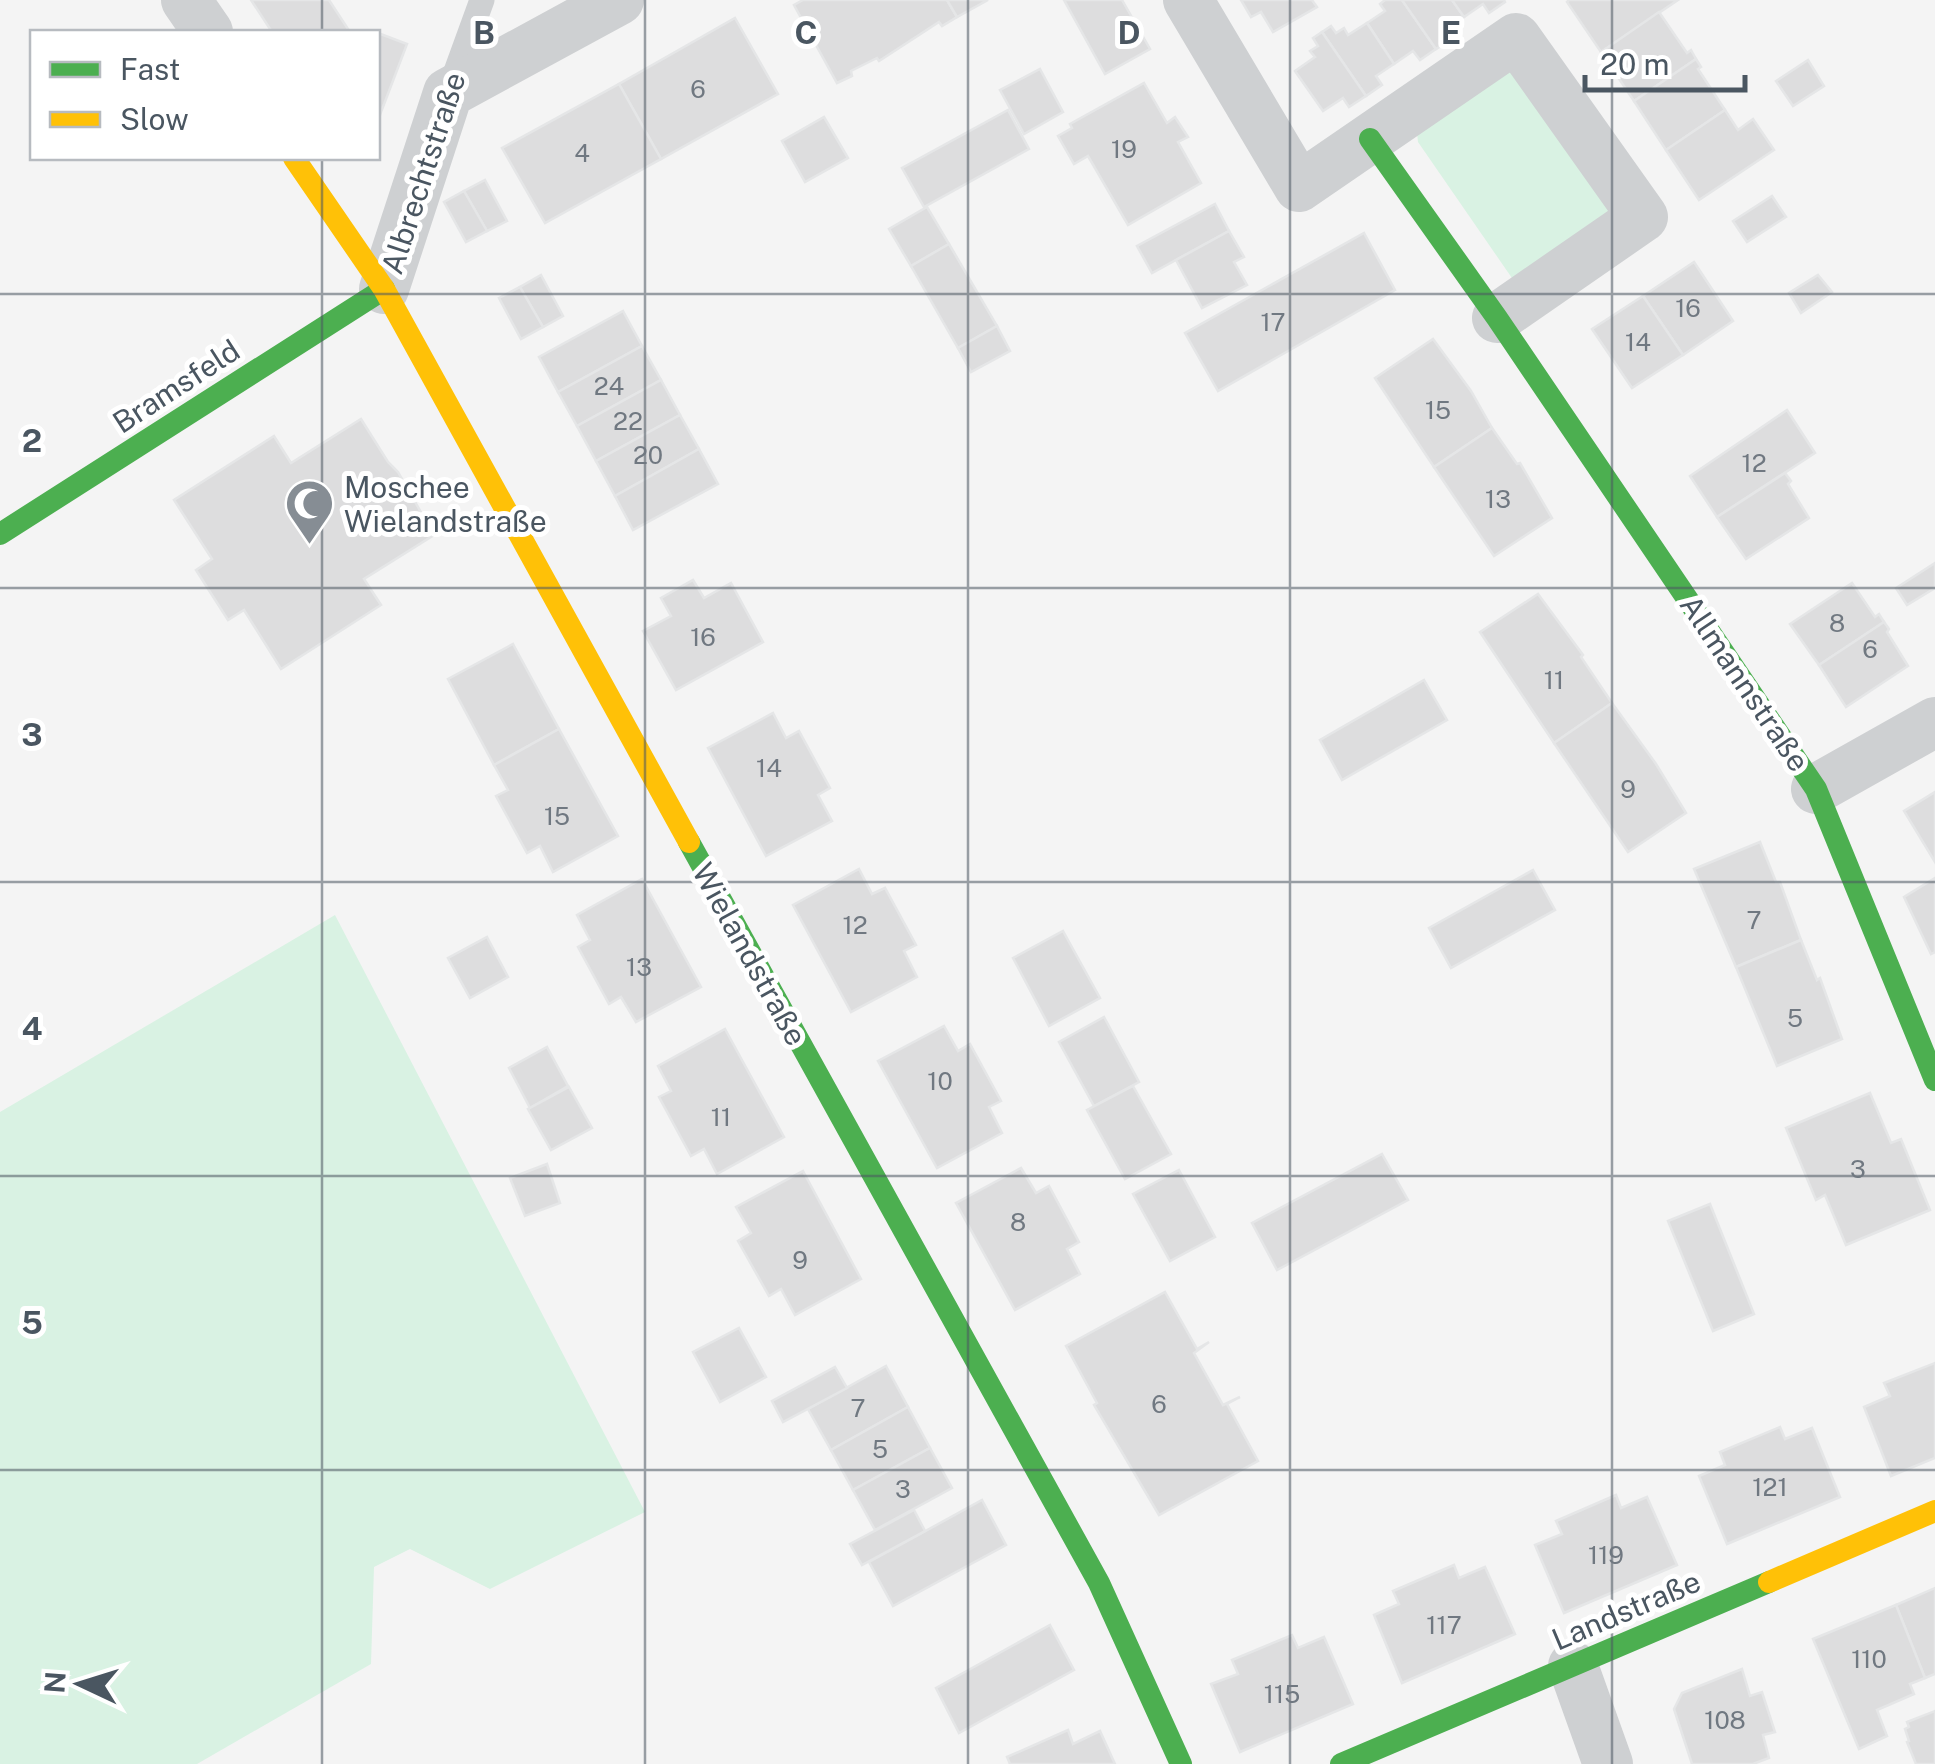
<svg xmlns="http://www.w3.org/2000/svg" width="1935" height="1764" viewBox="0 0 1935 1764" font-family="'Public Sans',sans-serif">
<rect width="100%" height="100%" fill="#f4f4f4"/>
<!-- green -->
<g fill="#d9f2e3">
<polygon points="1509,62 1614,211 1514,281 1418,142 1417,133"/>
<polygon points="335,915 645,1512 490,1589 410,1549 374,1567 371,1664 197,1764 0,1764 0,1112"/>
</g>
<!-- building -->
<g fill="#ddddde" stroke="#e5e6e7" stroke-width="2.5">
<polygon points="251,0 329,0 350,32 272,32"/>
<polygon points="803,0 947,0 957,17 942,26 939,22 879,61 877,58 851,71 852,76 837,83 794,5"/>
<polygon points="947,0 988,0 957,17"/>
<polygon points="1064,0 1122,0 1150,49 1105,74"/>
<polygon points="1241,0 1312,0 1317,7 1273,32 1261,12 1251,17"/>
<polygon points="1385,0 1402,0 1436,49 1420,60 1413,51 1394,64 1367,23 1385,11 1380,4"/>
<polygon points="1402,0 1452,0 1464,17 1446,29 1452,39 1436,49"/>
<polygon points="1452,0 1504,0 1505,2 1489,13 1483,4 1464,17"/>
<polygon points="1569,0 1678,0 1601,52 1567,2"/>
<polygon points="1659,12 1687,53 1691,50 1696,59 1634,101 1601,52"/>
<polygon points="735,18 778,94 661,159 619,84"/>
<polygon points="1367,23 1394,64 1376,76 1382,85 1366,96 1322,32 1331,26 1336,33 1344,28 1348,35"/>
<polygon points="1322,32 1366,96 1349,107 1343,98 1323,111 1295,71 1315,57 1310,51 1318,46 1313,38"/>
<polygon points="378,33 407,44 378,120"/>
<polygon points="1696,59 1701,67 1698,69 1725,110 1666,150 1634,101"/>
<polygon points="1808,60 1824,86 1793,106 1776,81"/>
<polygon points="1040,69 1063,112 1024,134 1000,90"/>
<polygon points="1144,83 1167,123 1175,117 1188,137 1178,142 1201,183 1128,225 1088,156 1074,164 1058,136 1072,128 1070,124"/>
<polygon points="619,84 661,159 545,223 502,148"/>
<polygon points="1008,110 1029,149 924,207 902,168"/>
<polygon points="1725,110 1738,130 1753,119 1774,150 1699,200 1666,150"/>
<polygon points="824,117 848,158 805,182 782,141"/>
<polygon points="485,180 507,221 487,231 464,191"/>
<polygon points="464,191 487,231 466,242 444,202"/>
<polygon points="1772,196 1786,217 1747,242 1733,221"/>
<polygon points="1215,204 1229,231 1152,273 1137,246"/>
<polygon points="927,207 949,244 911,266 889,229"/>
<polygon points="1229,231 1244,257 1234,262 1247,285 1202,308 1176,260"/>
<polygon points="1364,233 1395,290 1218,391 1185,333"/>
<polygon points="949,244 997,326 958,348 911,266"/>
<polygon points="1694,262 1733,321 1683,355 1643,296"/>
<polygon points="541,275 563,316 543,327 520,287"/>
<polygon points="1818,275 1832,292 1801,313 1789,293"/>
<polygon points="520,287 543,327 521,339 499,298"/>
<polygon points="1643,296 1683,355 1632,388 1592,329"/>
<polygon points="623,311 642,346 558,392 539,357"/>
<polygon points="997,326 1010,351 971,372 958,348"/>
<polygon points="1433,339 1471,391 1492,428 1434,467 1375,378"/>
<polygon points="642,346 661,380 577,426 558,392"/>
<polygon points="661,380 680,415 596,461 577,426"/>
<polygon points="1787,410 1815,453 1717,517 1690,476"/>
<polygon points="680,415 699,449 615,496 596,461"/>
<polygon points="361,419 388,462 398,472 434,535 364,579 381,605 281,669 244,610 228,620 196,570 212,559 174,500 274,436 291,463"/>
<polygon points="1492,428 1517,464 1520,463 1552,518 1494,556 1434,467"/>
<polygon points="699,449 718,484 633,530 615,496"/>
<polygon points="1785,473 1791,481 1788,484 1809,518 1746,559 1717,517"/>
<polygon points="1935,563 1935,588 1907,605 1896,588"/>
<polygon points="693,580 704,598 731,583 763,642 676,690 643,631 671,616 661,598"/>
<polygon points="1852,583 1875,617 1879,614 1884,622 1819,665 1790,624"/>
<polygon points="1538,594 1583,655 1581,657 1612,703 1554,743 1480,632"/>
<polygon points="1884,622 1889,629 1887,632 1908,666 1846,707 1819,665"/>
<polygon points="513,644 559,729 494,765 448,679"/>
<polygon points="1424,680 1447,720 1342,780 1320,740"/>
<polygon points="1612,703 1656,764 1686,813 1628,852 1554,743"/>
<polygon points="773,713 786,738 799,731 830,788 818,795 832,821 766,856 708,748"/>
<polygon points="559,729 618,836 553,872 540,846 527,853 496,796 508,790 494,765"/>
<polygon points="1935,792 1935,862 1904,811"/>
<polygon points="1760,842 1776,882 1780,882 1801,940 1736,967 1694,869"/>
<polygon points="859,869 872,894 885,888 916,945 904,951 917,977 851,1012 793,905"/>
<polygon points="1533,870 1555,910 1451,968 1429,928"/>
<polygon points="1935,878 1935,952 1931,954 1904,897"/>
<polygon points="642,879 701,987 636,1022 621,997 609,1004 578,947 590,940 577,915"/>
<polygon points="1063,931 1100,998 1049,1026 1013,958"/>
<polygon points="487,937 508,977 470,998 448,958"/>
<polygon points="1801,940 1817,980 1820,978 1842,1039 1777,1066 1736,967"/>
<polygon points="1104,1017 1139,1082 1094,1106 1059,1042"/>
<polygon points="944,1026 958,1051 970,1044 1001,1101 989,1107 1002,1133 937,1168 878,1061"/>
<polygon points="725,1029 784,1137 717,1174 704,1149 691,1156 659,1097 671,1091 658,1066"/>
<polygon points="547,1047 568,1086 530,1108 509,1068"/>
<polygon points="1133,1086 1171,1154 1125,1179 1087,1110"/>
<polygon points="569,1087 592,1128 551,1150 528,1109"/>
<polygon points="1870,1093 1891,1143 1901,1139 1930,1210 1846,1245 1825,1195 1816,1200 1786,1128"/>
<polygon points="1382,1154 1408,1200 1277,1270 1252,1223"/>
<polygon points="547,1164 560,1203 525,1216 510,1178"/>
<polygon points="1021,1168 1036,1193 1049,1186 1079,1242 1067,1249 1080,1274 1015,1310 956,1203"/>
<polygon points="1179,1170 1215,1237 1170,1261 1133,1194"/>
<polygon points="803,1171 861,1279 795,1315 781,1289 769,1296 738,1241 751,1233 736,1207"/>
<polygon points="1710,1204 1754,1314 1713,1331 1668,1221"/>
<polygon points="1165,1292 1197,1349 1209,1342 1194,1353 1223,1405 1240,1397 1227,1404 1258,1461 1159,1515 1094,1405 1097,1403 1066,1346"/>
<polygon points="739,1328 766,1377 720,1402 693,1352"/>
<polygon points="1935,1363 1935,1458 1891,1476 1864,1407 1890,1396 1884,1383"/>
<polygon points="886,1366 908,1407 831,1450 808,1409"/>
<polygon points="835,1367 847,1388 783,1422 772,1401"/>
<polygon points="908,1407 930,1448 853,1490 831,1450"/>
<polygon points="1780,1427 1785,1439 1812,1428 1840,1497 1727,1544 1699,1476 1725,1465 1720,1452"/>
<polygon points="930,1448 952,1488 875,1530 853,1490"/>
<polygon points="1616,1495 1621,1508 1647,1497 1677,1565 1564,1613 1535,1545 1562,1534 1556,1521"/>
<polygon points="982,1500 1006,1545 893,1606 869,1562"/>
<polygon points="914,1510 925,1531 862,1565 850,1544"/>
<polygon points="1454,1565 1459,1578 1485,1567 1515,1634 1402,1683 1374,1615 1399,1604 1393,1591"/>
<polygon points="1935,1588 1935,1674 1925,1678 1896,1605"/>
<polygon points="1896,1605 1925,1678 1910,1684 1914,1694 1877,1710 1887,1736 1859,1749 1813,1639"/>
<polygon points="1050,1625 1074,1670 959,1733 936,1688"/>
<polygon points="1292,1635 1298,1648 1324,1637 1353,1704 1240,1752 1211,1684 1238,1674 1232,1660"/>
<polygon points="1742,1669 1750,1696 1762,1692 1775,1732 1763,1735 1769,1758 1753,1764 1692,1764 1674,1709 1682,1693"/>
<polygon points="1935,1711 1935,1764 1916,1764 1907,1742 1909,1741 1905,1729 1909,1727 1907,1722"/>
<polygon points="1068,1730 1073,1744 1100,1731 1115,1764 1010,1764 1007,1757"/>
</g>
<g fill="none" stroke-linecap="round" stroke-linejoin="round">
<!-- lane -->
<polyline stroke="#ced0d2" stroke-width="25" points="450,88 482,0"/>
<!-- street -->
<g stroke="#ced0d2" stroke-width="50">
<polyline points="186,0 208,32"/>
<polyline points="1188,0 1299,187 1516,38 1643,217 1497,318"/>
<polyline points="384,289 448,93 619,0"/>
<polyline points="1816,789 1935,722"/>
<polyline points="1573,1666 1608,1764"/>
</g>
<!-- fast -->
<g stroke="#4caf50" stroke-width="22">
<polyline points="1370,139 1497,318 1816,789 1935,1080"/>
<polyline points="0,534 384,289"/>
<polyline points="689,842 1099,1583 1181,1764"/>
<polyline points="1341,1764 1769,1582"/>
</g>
<!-- slow -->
<g stroke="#ffc107" stroke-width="22">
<polyline points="294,158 384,289 689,842"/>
<polyline points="1769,1582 1935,1511"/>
</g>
</g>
<!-- grid -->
<path fill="none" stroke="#4a5661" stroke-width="2.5" stroke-opacity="0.55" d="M322,0V32M645,0V1764M968,0V1764M1290,0V1764M1612,0V1764M322,158V1764M0,294H1935M0,588H1935M0,882H1935M0,1176H1935M0,1470H1935"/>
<!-- icons -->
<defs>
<symbol id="mosque-pin" viewBox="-11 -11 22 30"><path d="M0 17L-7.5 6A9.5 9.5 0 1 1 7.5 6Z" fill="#868d94" stroke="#fff"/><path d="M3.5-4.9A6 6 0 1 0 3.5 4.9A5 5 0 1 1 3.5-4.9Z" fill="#fff"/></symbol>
</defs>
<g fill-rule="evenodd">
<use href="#mosque-pin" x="282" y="476" width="55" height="75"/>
</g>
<g text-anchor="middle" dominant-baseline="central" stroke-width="10" stroke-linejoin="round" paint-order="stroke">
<!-- number labels -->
<g font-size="25" fill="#707881">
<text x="698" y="89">6</text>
<text x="1124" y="149">19</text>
<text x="582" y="153">4</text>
<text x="1688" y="308">16</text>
<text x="1273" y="322">17</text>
<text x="1638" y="342">14</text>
<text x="609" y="386">24</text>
<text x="1438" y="410">15</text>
<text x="628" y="421">22</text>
<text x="648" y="455">20</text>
<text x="1754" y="463">12</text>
<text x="1498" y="499">13</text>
<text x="1837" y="623">8</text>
<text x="703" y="637">16</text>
<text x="1870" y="649">6</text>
<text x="1554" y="680">11</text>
<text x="769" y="768">14</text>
<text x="1628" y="789">9</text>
<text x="557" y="816">15</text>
<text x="1754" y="920">7</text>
<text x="855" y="925">12</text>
<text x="639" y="967">13</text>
<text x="1795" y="1018">5</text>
<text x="940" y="1081">10</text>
<text x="721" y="1117">11</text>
<text x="1858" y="1169">3</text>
<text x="1018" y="1222">8</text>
<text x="800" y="1260">9</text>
<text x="1159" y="1404">6</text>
<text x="858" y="1408">7</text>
<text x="880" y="1449">5</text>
<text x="1770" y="1487">121</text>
<text x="903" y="1489">3</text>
<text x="1606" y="1555">119</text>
<text x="1444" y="1625">117</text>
<text x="1869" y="1659">110</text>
<text x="1282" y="1694">115</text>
<text x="1725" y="1720">108</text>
</g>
<!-- street labels -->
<g font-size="30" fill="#4a5661" stroke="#fff">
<text transform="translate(423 173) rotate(-72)">Albrechtstraße</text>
<text transform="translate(176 386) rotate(-33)">Bramsfeld</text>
<text transform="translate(1745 683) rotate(56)">Allmannstraße</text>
<text transform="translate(750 954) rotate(61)">Wielandstraße</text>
<text transform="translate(1626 1610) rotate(-23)">Landstraße</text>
</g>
<!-- poi labels -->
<g font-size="30" fill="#4a5661" stroke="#fff" text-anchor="start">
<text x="344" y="487">Moschee<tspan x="344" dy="34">Wielandstraße</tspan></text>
</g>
</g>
<g font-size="32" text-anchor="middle" font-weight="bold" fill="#4a5661" stroke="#fff" stroke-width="10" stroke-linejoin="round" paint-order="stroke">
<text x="484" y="44">B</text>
<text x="806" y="44">C</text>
<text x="1129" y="44">D</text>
<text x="1451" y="44">E</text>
<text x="32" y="452">2</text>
<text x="32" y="746">3</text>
<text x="32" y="1040">4</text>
<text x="32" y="1334">5</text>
</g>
<!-- legend -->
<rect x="30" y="30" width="350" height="130" fill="#ffffff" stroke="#b7bbc0" stroke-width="2.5"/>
<rect x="50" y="62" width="50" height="15" fill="#4caf50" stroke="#b7bbc0" stroke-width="2.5"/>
<text x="120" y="80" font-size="30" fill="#4a5661">Fast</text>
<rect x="50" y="112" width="50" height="15" fill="#ffc107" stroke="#b7bbc0" stroke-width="2.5"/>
<text x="120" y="130" font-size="30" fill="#4a5661">Slow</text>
<!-- north arrow -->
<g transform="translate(80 1684) rotate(274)" stroke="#ffffff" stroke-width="8" paint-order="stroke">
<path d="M0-8L18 38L0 25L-18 38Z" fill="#4a5661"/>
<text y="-15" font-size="28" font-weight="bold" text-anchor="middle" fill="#4a5661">N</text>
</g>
<!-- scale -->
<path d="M1585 75v15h160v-15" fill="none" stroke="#4a5661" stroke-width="5"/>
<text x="1600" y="75" font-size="30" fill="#4a5661" stroke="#ffffff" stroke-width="8" paint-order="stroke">20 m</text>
</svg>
